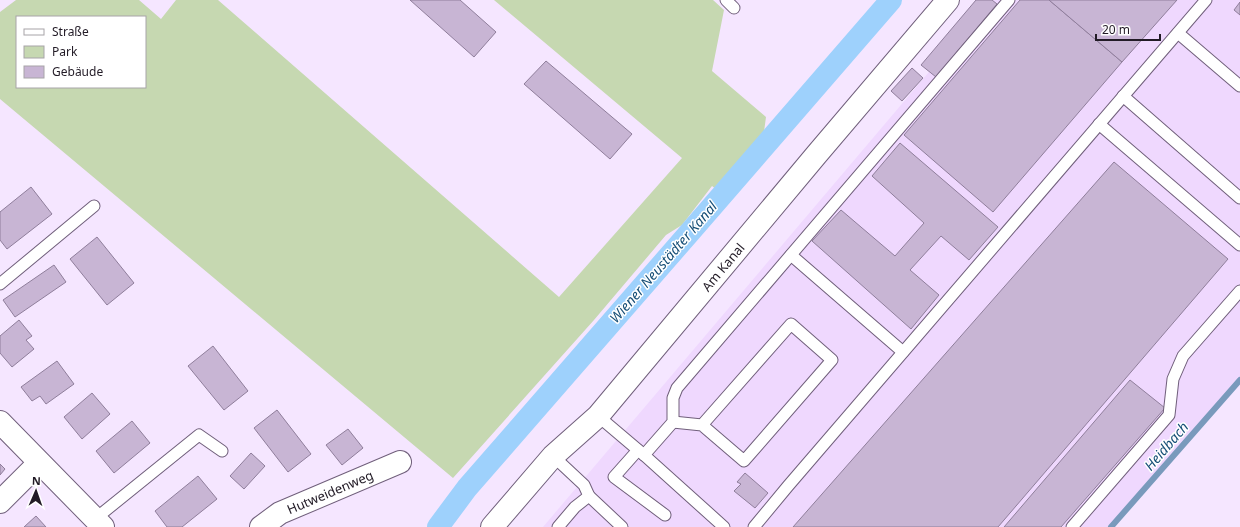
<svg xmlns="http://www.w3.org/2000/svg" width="1240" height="527" viewBox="0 0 1240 527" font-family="'Noto Sans',sans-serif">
<rect width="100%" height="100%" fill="#f5e6ff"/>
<!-- built -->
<polygon fill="#efd8fe" points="990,0 1240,0 1240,379 1113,527 543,527"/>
<!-- green -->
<path fill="#c6d8b1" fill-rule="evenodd" d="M16,0H139L161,19L176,0H218L559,297L682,158L494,0H713L724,10L712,71L766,117L763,139L717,190L712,186L682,225L666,235L594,320L453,478L0,99V12ZM17,17H145V87H17Z"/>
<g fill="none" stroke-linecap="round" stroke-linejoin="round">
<!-- stream -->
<polyline stroke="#799abc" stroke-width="6" points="1111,527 1240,380"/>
<!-- canal -->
<polyline stroke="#9ed1fc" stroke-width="22" points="438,527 467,488 690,232 891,0"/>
</g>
<!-- building -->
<g fill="#c8b5d4" stroke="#8f7e9b">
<polygon points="410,0 460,0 496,32 474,57"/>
<polygon points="976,0 992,0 997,4 936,77 921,65"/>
<polygon points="1020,0 1049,0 1122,62 993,212 904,135"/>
<polygon points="1049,0 1177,0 1122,62"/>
<polygon points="1240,2 1240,15 1234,10"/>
<polygon points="546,61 632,134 610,159 524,84"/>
<polygon points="912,68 923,78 902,101 891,91"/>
<polygon points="900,143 998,227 969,260 941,236 910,270 939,295 911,329 812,241 841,210 895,256 924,223 872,176"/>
<polygon points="1114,162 1228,259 998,527 793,527"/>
<polygon points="31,187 52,214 7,249 0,240 0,212"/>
<polygon points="97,237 134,283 107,305 70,259"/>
<polygon points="54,265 66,282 15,317 3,300"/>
<polygon points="19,320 32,336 26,340 34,349 12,367 0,353 0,336"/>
<polygon points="213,346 248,391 224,410 188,366"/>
<polygon points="57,361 74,384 46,404 40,396 32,401 21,387"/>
<polygon points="1130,380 1165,408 1061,527 1004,527"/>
<polygon points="92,393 110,414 82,439 64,417"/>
<polygon points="277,410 311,454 288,472 254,428"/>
<polygon points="132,421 150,443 114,473 96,451"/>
<polygon points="348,429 363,448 342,465 326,445"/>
<polygon points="251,453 265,466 244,489 230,476"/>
<polygon points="0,464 5,469 0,475"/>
<polygon points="745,473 768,493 755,508 734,491 741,484 737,482"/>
<polygon points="198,476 217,499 182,527 167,527 155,511"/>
<polygon points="36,516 46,527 24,527"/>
</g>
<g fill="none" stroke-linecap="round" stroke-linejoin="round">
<defs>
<g id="service">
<polyline points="726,0 734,8"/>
<polyline points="1178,33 1240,86"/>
<polyline points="1123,96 1240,198"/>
<polyline points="1099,124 1240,245"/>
<polyline points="791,255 903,352"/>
<polyline points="0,284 94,206"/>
<polyline points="598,416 644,455 724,527"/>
<polyline points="673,422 702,425 791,324 832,360 744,461 702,425"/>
<polyline points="638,450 614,477 665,515"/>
<polyline points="644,455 673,422 673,398 677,388 1009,0"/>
<polyline points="553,456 584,485 589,496 622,527"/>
<polyline points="95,519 199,435 222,451"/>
<polyline points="558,527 575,507 589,496"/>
<polyline points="754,527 788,486 1206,0"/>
<polyline points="1072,527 1169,415 1173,379 1183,356 1240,291"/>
</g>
<g id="minor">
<polyline points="0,502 39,463"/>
<polyline points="261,527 280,513 400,462"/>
<polyline points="492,527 553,456 598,416 817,154 948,0"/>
</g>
<polyline id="tertiary" points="0,422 103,527"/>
</defs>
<!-- service casing -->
<use href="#service" stroke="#705f7b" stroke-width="13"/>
<!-- minor casing -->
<use href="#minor" stroke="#705f7b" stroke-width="24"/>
<!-- tertiary casing -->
<use href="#tertiary" stroke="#705f7b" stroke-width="24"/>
<!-- service -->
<use href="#service" stroke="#fff" stroke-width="11"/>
<!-- minor -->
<use href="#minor" stroke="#fff" stroke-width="22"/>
<!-- tertiary -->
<use href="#tertiary" stroke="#fff" stroke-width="22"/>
</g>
<g text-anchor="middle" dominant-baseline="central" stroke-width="3" stroke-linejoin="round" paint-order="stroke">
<!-- street labels -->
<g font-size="13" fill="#221b26" stroke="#fff">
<text transform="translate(723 267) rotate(-50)">Am Kanal</text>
<text transform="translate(330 492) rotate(-23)">Hutweidenweg</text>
</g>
<!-- water labels -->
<g font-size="14" font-style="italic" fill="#185078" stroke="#fff">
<text transform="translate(663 262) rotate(-49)">Wiener Neustädter Kanal</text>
<text transform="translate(1166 446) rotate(-49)">Heidbach</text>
</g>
</g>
<!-- legend -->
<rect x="16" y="16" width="130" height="72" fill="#ffffff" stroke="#a7a4a8"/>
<rect x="24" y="29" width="20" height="6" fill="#ffffff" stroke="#a7a4a8"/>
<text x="52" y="36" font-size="12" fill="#221b26">Straße</text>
<rect x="24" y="46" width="20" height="12" fill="#c6d8b1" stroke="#a7a4a8"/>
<text x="52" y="56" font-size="12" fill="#221b26">Park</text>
<rect x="24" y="66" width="20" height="12" fill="#c8b5d4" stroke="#a7a4a8"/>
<text x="52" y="76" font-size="12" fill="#221b26">Gebäude</text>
<!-- north arrow -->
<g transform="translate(36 491) rotate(2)" stroke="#ffffff" stroke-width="3" paint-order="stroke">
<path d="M0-3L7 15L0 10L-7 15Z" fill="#221b26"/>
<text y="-6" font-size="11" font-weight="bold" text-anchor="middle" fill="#221b26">N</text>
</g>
<!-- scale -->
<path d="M1096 34v6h64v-6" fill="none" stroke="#221b26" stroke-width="2"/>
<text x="1102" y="34" font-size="12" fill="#221b26" stroke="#ffffff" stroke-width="3" paint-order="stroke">20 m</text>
</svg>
